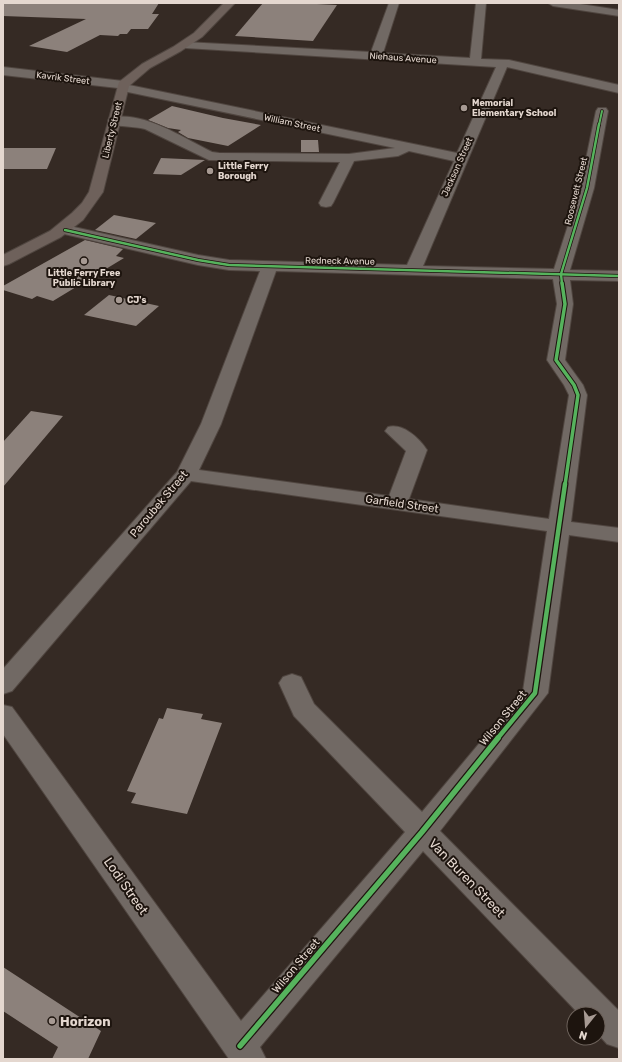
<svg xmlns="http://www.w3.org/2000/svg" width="622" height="1062" viewBox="0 0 622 1062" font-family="Rubik,sans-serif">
<rect width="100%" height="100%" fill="#352a24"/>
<!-- building -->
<g fill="#8c817b">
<polygon points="3,3 159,3 152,14 159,14 148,29 131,29 127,34 120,34 118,36 100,35 67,52 29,46 86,19 3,16"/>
<polygon points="263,3 297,3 337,5 313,41 235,36"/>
<polygon points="172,106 223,118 261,125 228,146 188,138 178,132 181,130 168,128 148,120"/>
<polygon points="301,140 318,140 319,152 301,152"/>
<polygon points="3,148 56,148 47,169 3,169"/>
<polygon points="161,158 205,160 181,175 153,174"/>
<polygon points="114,215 156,223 136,239 95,230"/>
<polygon points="85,240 123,249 116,256 124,258 53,301 37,296 32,299 3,290 3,286"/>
<polygon points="109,295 159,306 136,326 84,315"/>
<polygon points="31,411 63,416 3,487 3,442"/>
<polygon points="167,708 203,714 201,719 222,723 187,814 131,803 136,793 127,791 159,718 163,719"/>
<polygon points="3,967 101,1031 88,1059 52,1059 58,1047 3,1011"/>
</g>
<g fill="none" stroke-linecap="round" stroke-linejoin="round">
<defs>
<g id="minor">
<path d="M389,3H399L383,53L470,58L476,3H486L481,59L509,60L619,85V93L507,67L423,266L554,269L580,188L596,111L598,108H606L608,111L594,188L570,270L619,271V281L570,280L573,304L565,360L583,385L587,395L571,522L619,528V542L569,535L548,693L440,831L619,1011V1048L607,1044L598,1034V1014H579L423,851L260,1047L266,1059H229L3,734V705L12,707L241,1021L405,832L294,716L279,683L283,677L292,674L301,677L314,704L422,812L523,691L547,531L191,481L12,691L3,694V669L177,472L201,424L260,271L229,270L198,265L60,233L57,230L60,227L65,225L198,255L229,260L407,265L454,161L409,151L398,156L354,161L333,203L331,206L326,207L321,206L319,203L340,162L209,160L145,129C133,126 121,127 109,124L108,121L109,118C143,110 183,138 212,152L219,153L349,154L395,148L123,91L118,88L3,75V67L123,81L129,85L457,153L496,67L185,48L181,47L179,45L181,43L185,42L371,52ZM276,271L553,279L557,304L547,360L564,385L569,395L549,519L409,499L427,450C419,438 403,423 388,427L385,431L406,451L389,496L199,470L221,424Z"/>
<polygon points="548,3 574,3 619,10 619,16 553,6"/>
</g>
<polygon id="major" points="224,3 235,3 202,37 181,51 150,68 129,86 103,192 83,220 61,237 9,264 3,266 3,255 50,231 72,213 82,203 89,192 119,82 142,64 173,47 194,33"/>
</defs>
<!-- minor casing -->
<use href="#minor" stroke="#504640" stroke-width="2"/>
<!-- major casing -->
<use href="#major" stroke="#504640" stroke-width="2"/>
<!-- minor -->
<use href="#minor" fill="#716964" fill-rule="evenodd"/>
<!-- major -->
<use href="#major" fill="#6e615b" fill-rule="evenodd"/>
<defs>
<polyline id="cycleway-far4" points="599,125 602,111"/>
<g id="cycleway-far3">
<polyline points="65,230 198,260 229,265 619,276"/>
<polyline points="562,284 561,274 587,188 599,124"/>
</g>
<polyline id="cycleway-far2" points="562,283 565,304 556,360 574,385 578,395 565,485"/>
<polyline id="cycleway-far1" points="497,739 535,693 565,484"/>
<polyline id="cycleway" points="240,1046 422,832 498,738"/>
</defs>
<!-- cycleway-far4 casing -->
<use href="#cycleway-far4" stroke="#1d140e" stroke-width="3.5"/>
<!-- cycleway-far3 casing -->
<use href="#cycleway-far3" stroke="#1d140e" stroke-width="4"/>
<!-- cycleway-far2 casing -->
<use href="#cycleway-far2" stroke="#1d140e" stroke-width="5.5"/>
<!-- cycleway-far1 casing -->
<use href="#cycleway-far1" stroke="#1d140e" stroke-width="7"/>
<!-- cycleway casing -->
<use href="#cycleway" stroke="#1d140e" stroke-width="8"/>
<!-- cycleway-far4 -->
<use href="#cycleway-far4" stroke="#56b35d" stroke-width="2"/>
<!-- cycleway-far3 -->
<use href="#cycleway-far3" stroke="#56b35d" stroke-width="2.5"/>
<!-- cycleway-far2 -->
<use href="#cycleway-far2" stroke="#56b35d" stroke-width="3.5"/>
<!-- cycleway-far1 -->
<use href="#cycleway-far1" stroke="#56b35d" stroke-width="4.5"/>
<!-- cycleway -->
<use href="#cycleway" stroke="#56b35d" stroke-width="5.5"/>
</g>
<!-- markers -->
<g fill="#a79a93" stroke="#1d140e" stroke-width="1.5">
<circle cx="464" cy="108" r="4"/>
<circle cx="210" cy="171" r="4"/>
<circle cx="84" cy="261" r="4"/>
<circle cx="119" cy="300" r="4"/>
<circle cx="52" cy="1021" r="4"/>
</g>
<g text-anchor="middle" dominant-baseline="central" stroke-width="4" stroke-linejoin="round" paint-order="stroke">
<!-- far-street labels -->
<g font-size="9" fill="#e4d7cf" stroke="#1d140e">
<text transform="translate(403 58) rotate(4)">Niehaus Avenue</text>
<text transform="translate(63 78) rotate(7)">Kavrik Street</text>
<text transform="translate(292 123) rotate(12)">William Street</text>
<text transform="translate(112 130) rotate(-76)">Liberty Street</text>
<text transform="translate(457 167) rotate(-66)">Jackson Street</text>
<text transform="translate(576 191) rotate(-76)">Roosevelt Street</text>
<text transform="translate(340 261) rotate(1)">Redneck Avenue</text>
</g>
<!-- far-poi labels -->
<g font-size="9" font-weight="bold" fill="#e4d7cf" stroke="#1d140e" text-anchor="start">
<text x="472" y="103">Memorial<tspan x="472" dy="10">Elementary School</tspan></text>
<text x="218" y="166">Little Ferry<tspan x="218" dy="10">Borough</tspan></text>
<text x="84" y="273" text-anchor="middle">Little Ferry Free<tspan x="84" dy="10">Public Library</tspan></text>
<text x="127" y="300">CJ's</text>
</g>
<!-- street labels -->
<g font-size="11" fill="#e4d7cf" stroke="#1d140e">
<text transform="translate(159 504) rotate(-50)">Paroubek Street</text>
<text transform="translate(402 504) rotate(8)">Garfield Street</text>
<text transform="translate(503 718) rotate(-51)">Wilson Street</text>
<text transform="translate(296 966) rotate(-50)">Wilson Street</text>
</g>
<!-- near-street labels -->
<g font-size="13" fill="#e4d7cf" stroke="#1d140e">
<text transform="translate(467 878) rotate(46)">Van Buren Street</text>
<text transform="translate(126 886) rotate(55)">Lodi Street</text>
</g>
<!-- near-poi labels -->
<g font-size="13" font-weight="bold" fill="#e4d7cf" stroke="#1d140e" text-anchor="start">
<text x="60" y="1021">Horizon</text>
</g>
</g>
<!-- border -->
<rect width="622" height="1062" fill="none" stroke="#e4d7cf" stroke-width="8"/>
<!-- north arrow -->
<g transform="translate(586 1026) rotate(197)"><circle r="19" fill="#1d140e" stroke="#6d625b"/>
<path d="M0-3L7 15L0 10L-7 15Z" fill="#a79a93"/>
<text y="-6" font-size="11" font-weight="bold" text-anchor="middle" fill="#e4d7cf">N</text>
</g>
</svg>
